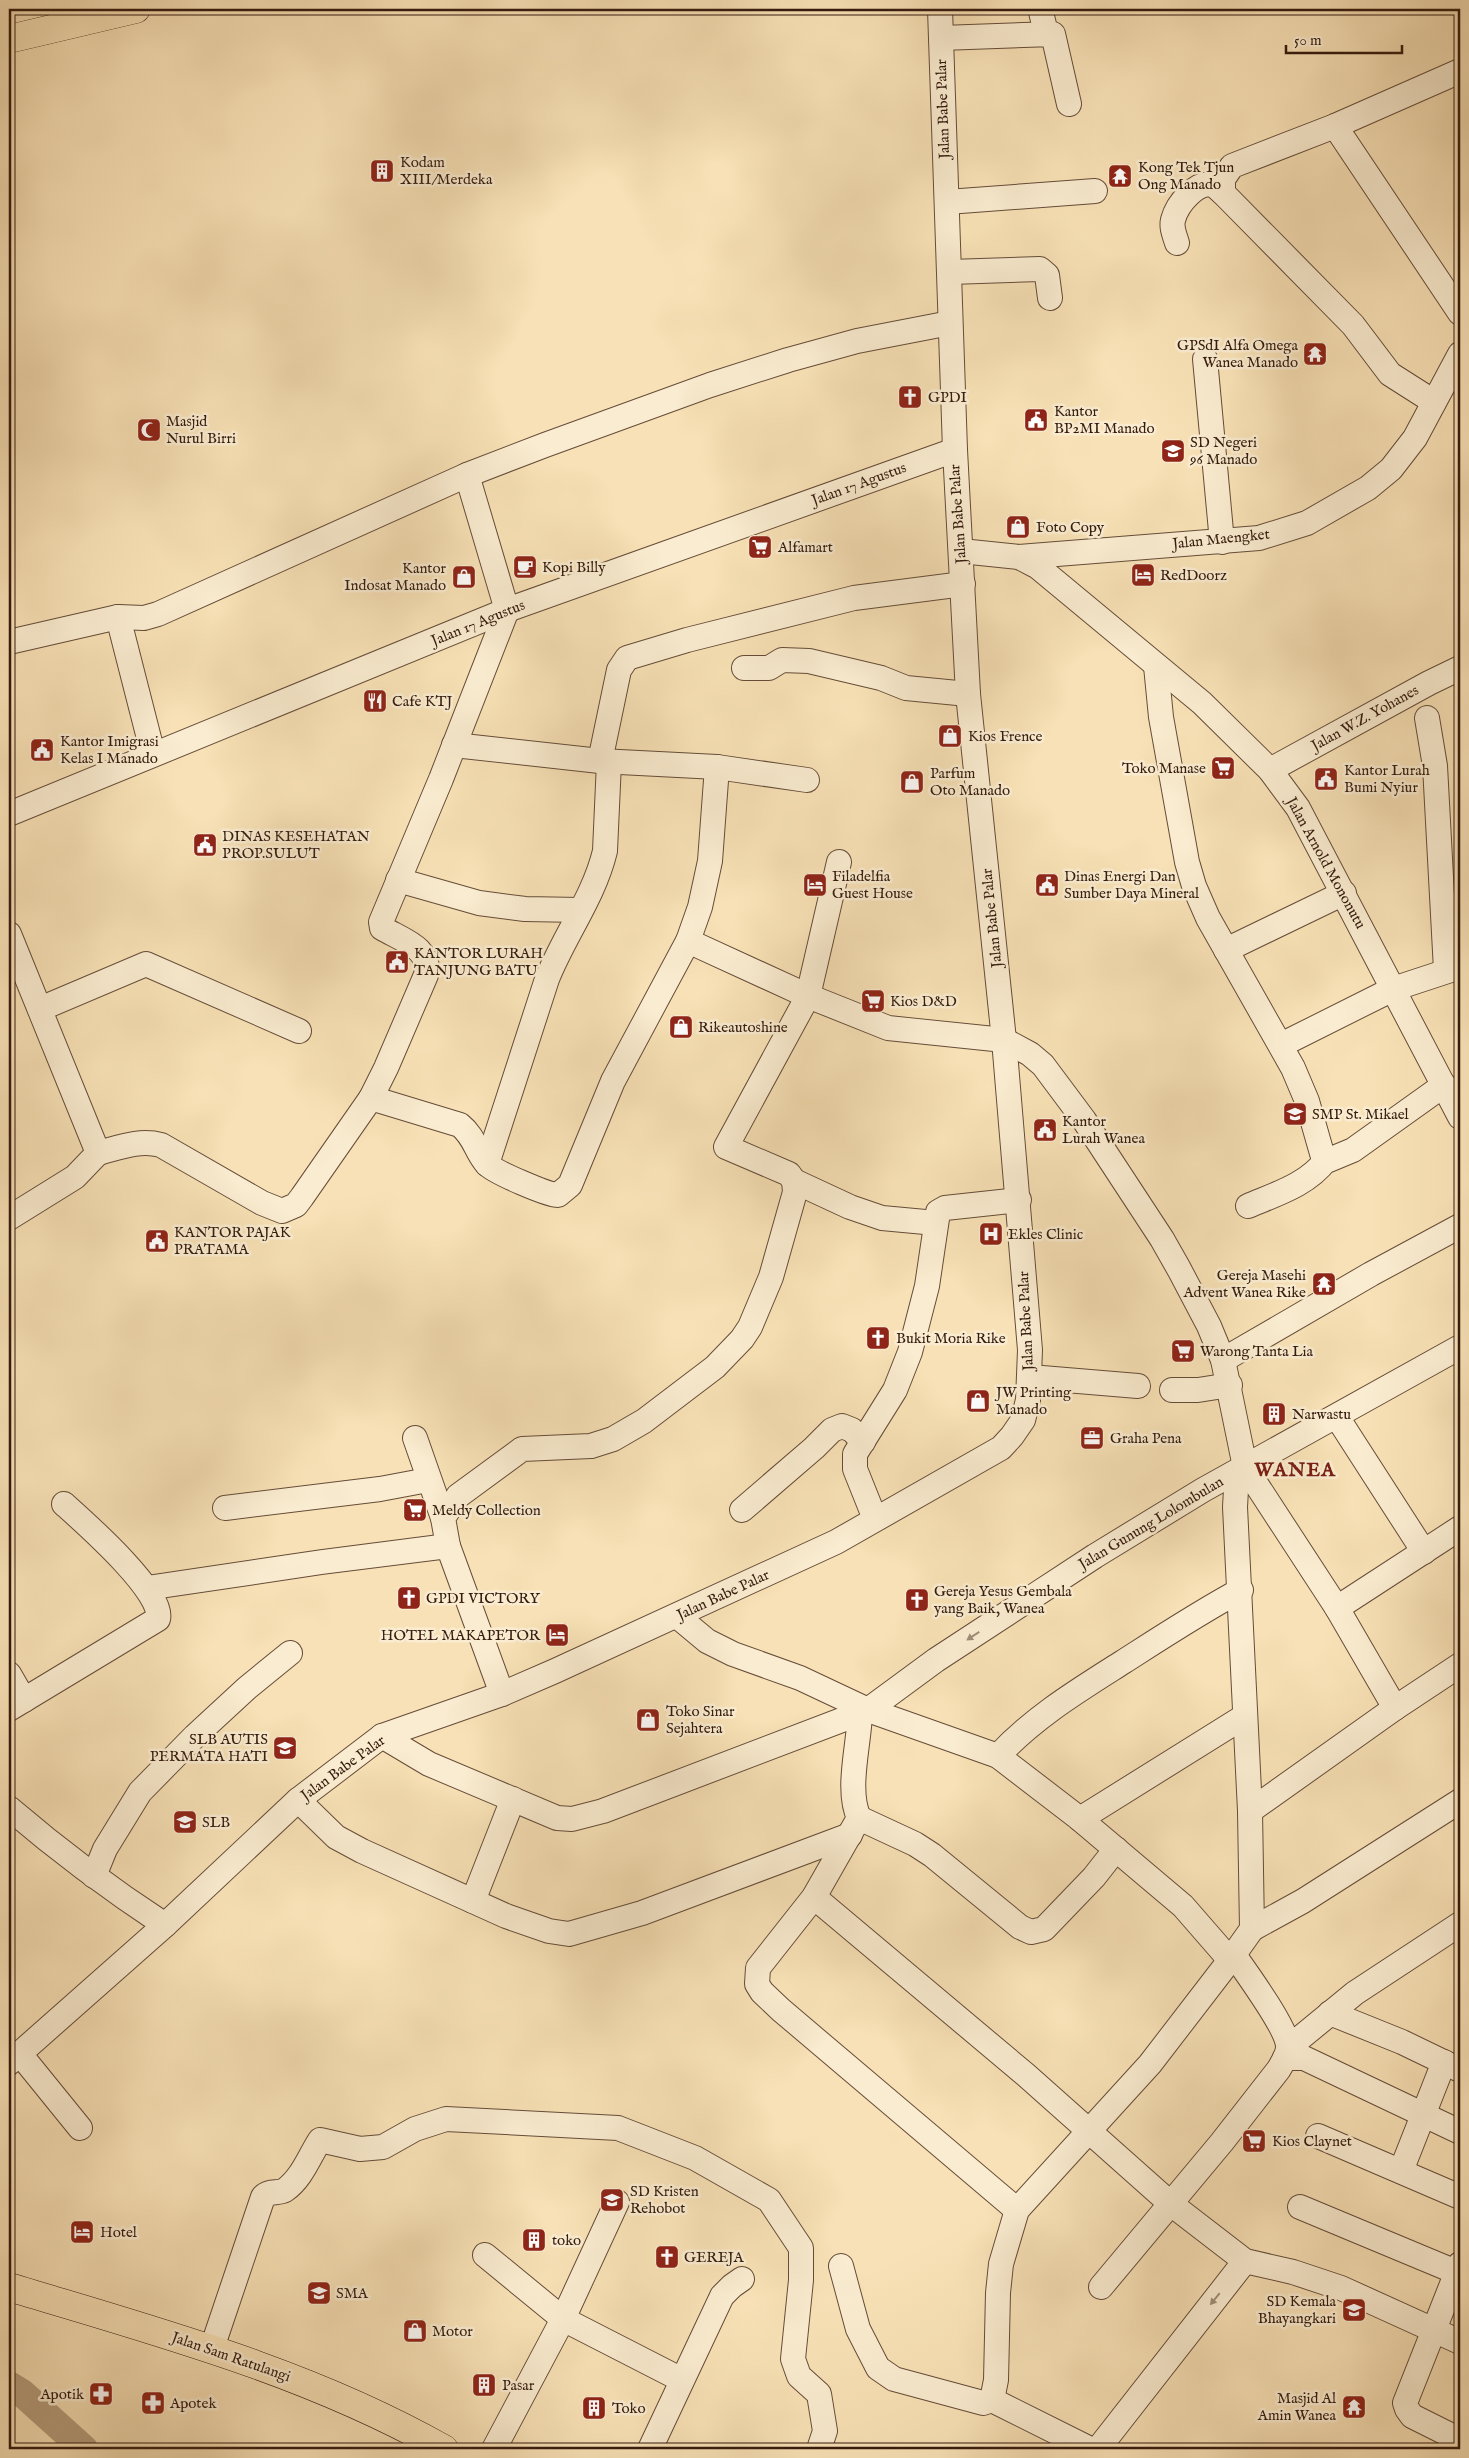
<svg xmlns="http://www.w3.org/2000/svg" width="1469" height="2458" viewBox="0 0 1469 2458" font-family="'IM FELL English',serif">
<rect width="100%" height="100%" fill="#f8e1b6"/>
<filter id="stains"><feTurbulence type="fractalNoise" baseFrequency=".004" numOctaves="4"/><feColorMatrix values="0 0 0 0 .2 0 0 0 0 .09 0 0 0 0 .02 0 0 0 .5 -.17"/></filter>
<radialGradient id="worn" r=".72"><stop offset=".6" stop-color="#630" stop-opacity="0"/><stop offset="1" stop-color="#630" stop-opacity=".3"/></radialGradient>
<g fill="none" stroke-linecap="round" stroke-linejoin="round">
<!-- river -->
<polyline stroke="#b59e7d" stroke-width="28" points="9,2385 22,2393 84,2449"/>
<defs>
<g id="minor">
<polyline points="1042,9 1041,12 1046,33"/>
<polyline points="941,38 1053,34 1069,104"/>
<polyline points="1335,126 1460,313"/>
<polyline points="947,202 1095,191"/>
<path d="M1177,243C1175,236 1171,228 1173,220C1177,204 1197,180 1214,185L1223,193"/>
<polyline points="950,272 1040,269 1047,275 1050,298"/>
<polyline points="1205,359 1222,542"/>
<polyline points="1434,402 1390,374 1353,325 1223,193 1223,179 1232,166 1335,126 1460,71"/>
<polyline points="961,551 1019,557 1038,567 1202,703 1270,770 1298,808 1460,1117"/>
<polyline points="1019,557 1259,538 1307,523 1368,488 1391,469 1415,438 1460,354"/>
<polyline points="118,617 153,754"/>
<polyline points="9,642 118,617 144,618 158,614 467,475 545,445 710,385 788,360 857,341 950,323"/>
<polyline points="1156,666 1161,717 1187,862 1194,886 1208,918 1293,1068 1307,1101 1323,1157 1329,1160 1353,1150 1444,1085"/>
<polyline points="744,668 769,668 782,660 809,661 881,678 906,688 968,694"/>
<polyline points="1427,718 1435,766 1446,970"/>
<polyline points="454,745 600,761 717,767 807,780"/>
<polyline points="600,761 619,670 627,658 687,640 854,598 963,584"/>
<polyline points="1270,770 1429,683 1460,668"/>
<polyline points="9,814 507,610 955,450"/>
<polyline points="398,880 479,903 525,909 580,910"/>
<path d="M9,934L98,1153C118,1148 139,1139 161,1145L262,1203L282,1211L296,1205L302,1197L371,1098L460,1125C475,1137 476,1152 487,1164C494,1172 548,1195 558,1195L570,1185L613,1081L688,941L700,907L710,861L717,767"/>
<polyline points="688,941 808,996 888,1028 1004,1040 1030,1054 1043,1065 1084,1120 1162,1239 1179,1269 1209,1326 1223,1360 1245,1467 1337,1608 1395,1708"/>
<polyline points="1226,950 1344,893"/>
<polyline points="40,1009 146,964 299,1031"/>
<polyline points="1281,1045 1393,989 1460,967"/>
<path d="M371,1098L386,1068L426,975C432,948 402,940 382,928L381,922L441,779L507,610L467,475"/>
<path d="M487,1164L547,979C564,936 594,897 605,851L609,762"/>
<polyline points="794,1181 850,1207 882,1218 936,1223"/>
<path d="M1248,1206C1276,1194 1307,1185 1326,1160"/>
<polyline points="9,1218 75,1177 98,1153"/>
<polyline points="1223,1360 1371,1274 1460,1226"/>
<polyline points="1030,1377 1138,1386"/>
<polyline points="1172,1390 1198,1390 1230,1385"/>
<polyline points="1337,1417 1424,1552"/>
<polyline points="415,1438 443,1518"/>
<polyline points="225,1508 380,1489 428,1480"/>
<polyline points="742,1510 814,1448 832,1430 842,1426 852,1430 863,1442"/>
<polyline points="875,1519 855,1469 855,1454 895,1390 910,1352 927,1286 938,1212 945,1208 1019,1200"/>
<polyline points="147,1588 322,1562 448,1546"/>
<polyline points="1337,1608 1460,1528"/>
<polyline points="677,1616 707,1641 733,1654 800,1678 868,1710 998,1756 1080,1819 1183,1906 1230,1960 1252,1929 1250,1811 1235,1507 1237,1472"/>
<polyline points="9,1674 24,1700"/>
<polyline points="502,1694 448,1546 443,1518 458,1496 522,1449 591,1446 613,1439 644,1421 715,1367 742,1339 750,1327 771,1277 795,1192 794,1181 789,1174 726,1147 808,996 839,862"/>
<path d="M9,1709L158,1619C165,1593 84,1522 64,1504"/>
<path d="M860,1714C859,1745 846,1790 859,1818L814,1897L758,1968L757,1984L762,1992L781,2010L1017,2210"/>
<polyline points="382,1736 429,1764 557,1818 572,1819 603,1811 868,1710 936,1660 1095,1556 1203,1490 1460,1347"/>
<path d="M998,1756C1034,1717 1079,1690 1123,1662C1162,1637 1200,1612 1241,1590"/>
<polyline points="298,1800 336,1837 362,1851 506,1916 549,1931 569,1934 642,1913 850,1835"/>
<path d="M9,1808C58,1850 110,1889 165,1925"/>
<polyline points="1250,1811 1395,1708 1460,1665"/>
<polyline points="859,1818 915,1844 932,1855 1020,1927 1031,1932 1044,1929 1094,1877 1116,1849"/>
<polyline points="1080,1819 1245,1716"/>
<polyline points="94,1876 105,1849 140,1792 195,1736 247,1688 290,1653"/>
<polyline points="814,1897 1026,2075 1171,2204 1245,2261 1293,2272 1341,2288 1460,2342"/>
<polyline points="473,1901 513,1799"/>
<polyline points="1252,1929 1303,1901 1460,1801"/>
<polyline points="1330,2013 1402,2042 1460,2070"/>
<polyline points="1288,2048 1355,1993 1460,1924"/>
<polyline points="20,2054 80,2128"/>
<polyline points="1285,2058 1304,2058 1460,2132"/>
<polyline points="9,2063 165,1925 298,1800 382,1736 502,1694 555,1671 836,1542 1001,1448 1012,1436 1023,1420 1028,1400 1030,1350 1004,1040 968,694 955,450 940,9"/>
<polyline points="1318,2136 1460,2197"/>
<polyline points="1401,2171 1444,2062"/>
<polyline points="1300,2207 1456,2272"/>
<polyline points="485,2255 563,2319 682,2380"/>
<polyline points="1460,2264 1405,2403 1407,2409 1412,2416 1460,2440"/>
<polyline points="841,2266 858,2329 878,2368 894,2379 983,2403 992,2400 996,2380 998,2293 1001,2264 1017,2210 1150,2064 1230,1960"/>
<path d="M1101,2287L1222,2142L1279,2069C1282,2063 1288,2055 1288,2047C1288,2030 1246,1972 1234,1955"/>
<path d="M212,2348L263,2197C269,2190 278,2194 285,2190C302,2178 309,2157 320,2140L360,2149L383,2147L415,2129L446,2119L618,2128L695,2158L769,2200L801,2248V2280L793,2359L799,2376L819,2394L825,2431L819,2449"/>
<polyline points="992,2400 1090,2449"/>
<polyline points="494,2449 563,2319 617,2202"/>
<polyline points="650,2449 722,2296 732,2286 742,2279"/>
<polyline points="1098,2449 1245,2261"/>
</g>
<g id="major">
<polyline points="9,39 136,9"/>
<path d="M9,2287C158,2332 308,2372 444,2449"/>
</g>
</defs>
<!-- minor casing -->
<use href="#minor" stroke="#654c38" stroke-width="26"/>
<!-- major casing -->
<use href="#major" stroke="#341b0e" stroke-width="29"/>
<!-- minor -->
<use href="#minor" stroke="#faecd0" stroke-width="24"/>
<!-- major -->
<use href="#major" stroke="#f8e1b6" stroke-width="28"/>
</g>
<!-- one-way arrows -->
<defs><path id="oneway-solid" d="M-6-.8H1V-3.2L6.5 0L1 3.2V.8H-6Z" transform="scale(1.25)"/></defs>
<g fill="#a18e79">
<use href="#oneway-solid" transform="translate(973 1636) rotate(147)"/>
<use href="#oneway-solid" transform="translate(1215 2299) rotate(129)"/>
</g>
<!-- icons -->
<defs>
<symbol id="building-square" viewBox="-11 -11 22 22"><rect x="-9" y="-9" width="18" height="18" rx="4" fill="#8f2418" stroke="#faecd0"/><path d="M-4-6H4V6H1V3H-1V6H-4ZM-2.5-4.3h1.7v1.8h-1.7ZM.8-4.3h1.7v1.8H.8ZM-2.5-1h1.7V.8h-1.7ZM.8-1h1.7V.8H.8Z" fill="#fff"/></symbol>
<symbol id="temple-square" viewBox="-11 -11 22 22"><rect x="-9" y="-9" width="18" height="18" rx="4" fill="#8f2418" stroke="#faecd0"/><path d="M0-6L5-2H3V0L6.5 2.5H4V6H1.5V3h-3V6H-4V2.5H-6.5L-3 0V-2H-5Z" fill="#fff"/></symbol>
<symbol id="church-square" viewBox="-11 -11 22 22"><rect x="-9" y="-9" width="18" height="18" rx="4" fill="#8f2418" stroke="#faecd0"/><path d="M-1.2-6h2.4v3.5h3.3v2.4h-3.3V6h-2.4V-.1h-3.3v-2.4h3.3Z" fill="#fff"/></symbol>
<symbol id="civic-square" viewBox="-11 -11 22 22"><rect x="-9" y="-9" width="18" height="18" rx="4" fill="#8f2418" stroke="#faecd0"/><path d="M-.6-6.5H3V-4.5H.6V-3L4-1V1h2V6H-6V1h2V-1L-.6-3ZM-1.2 2.5V6h2.4V2.5Z" fill="#fff"/></symbol>
<symbol id="mosque-square" viewBox="-11 -11 22 22"><rect x="-9" y="-9" width="18" height="18" rx="4" fill="#8f2418" stroke="#faecd0"/><path d="M3.5-4.9A6 6 0 1 0 3.5 4.9A5 5 0 1 1 3.5-4.9Z" fill="#fff"/></symbol>
<symbol id="school-square" viewBox="-11 -11 22 22"><rect x="-9" y="-9" width="18" height="18" rx="4" fill="#8f2418" stroke="#faecd0"/><path d="M0-5L7-2L0 1L-7-2ZM-4 1L0 2.5L4 1V4Q0 6-4 4Z" fill="#fff"/></symbol>
<symbol id="shop-square" viewBox="-11 -11 22 22"><rect x="-9" y="-9" width="18" height="18" rx="4" fill="#8f2418" stroke="#faecd0"/><path d="M-5-2.5h2.3a2.7 3.5 0 0 1 5.4 0H5L5.5 6h-11ZM-1.5-2.5h3a1.5 2.3 0 0 0-3 0Z" fill="#fff"/></symbol>
<symbol id="supermarket-square" viewBox="-11 -11 22 22"><rect x="-9" y="-9" width="18" height="18" rx="4" fill="#8f2418" stroke="#faecd0"/><path d="M-6-5.5h2.5l.6 2H6L4.5 2H-2.5L-4.4-4H-6ZM-1.5 3.2a1.3 1.3 0 1 0 .1 0ZM3 3.2a1.3 1.3 0 1 0 .1 0Z" fill="#fff"/></symbol>
<symbol id="cafe-square" viewBox="-11 -11 22 22"><rect x="-9" y="-9" width="18" height="18" rx="4" fill="#8f2418" stroke="#faecd0"/><path d="M-5.5-4.5H6V0H3Q3 3.5 0 3.5H-2.5Q-5.5 3.5-5.5 0ZM3-3.2v2h1.7v-2ZM-6 4.5H4V6H-6Z" fill="#fff"/></symbol>
<symbol id="hotel-square" viewBox="-11 -11 22 22"><rect x="-9" y="-9" width="18" height="18" rx="4" fill="#8f2418" stroke="#faecd0"/><path d="M-6-4.5h1.5V1H6V5H4.5V3h-9V5H-6ZM-4 0a1.8 1.8 0 1 1 3.6 0ZM.5 0V-2.5h3Q6-2.5 6 0Z" fill="#fff"/></symbol>
<symbol id="restaurant-square" viewBox="-11 -11 22 22"><rect x="-9" y="-9" width="18" height="18" rx="4" fill="#8f2418" stroke="#faecd0"/><path d="M-5-6h1v4h1v-4h1v4h1v-4h1v5L-1.5 .5V6h-2V.5L-5-1ZM5-6V6H3V1.5H1.5Q1.5-4 5-6Z" fill="#fff"/></symbol>
<symbol id="hospital-square" viewBox="-11 -11 22 22"><rect x="-9" y="-9" width="18" height="18" rx="4" fill="#8f2418" stroke="#faecd0"/><path d="M-5-5h3v3.5h4V-5h3V5h-3V1.5h-4V5h-3Z" fill="#fff"/></symbol>
<symbol id="office-square" viewBox="-11 -11 22 22"><rect x="-9" y="-9" width="18" height="18" rx="4" fill="#8f2418" stroke="#faecd0"/><path d="M-6-3h4V-5.5h4V-3h4V5H-6ZM-1-4.5V-3h2v-1.5ZM-6 0V1H6V0Z" fill="#fff"/></symbol>
<symbol id="pharmacy-square" viewBox="-11 -11 22 22"><rect x="-9" y="-9" width="18" height="18" rx="4" fill="#8f2418" stroke="#faecd0"/><path d="M-2-6h4v4h4v4h-4v4h-4v-4h-4v-4h4Z" fill="#fff"/></symbol>
</defs>
<g fill-rule="evenodd">
<use href="#building-square" x="368" y="157" width="28" height="28"/>
<use href="#temple-square" x="1106" y="162" width="28" height="28"/>
<use href="#temple-square" x="1301" y="340" width="28" height="28"/>
<use href="#church-square" x="896" y="383" width="28" height="28"/>
<use href="#civic-square" x="1022" y="406" width="28" height="28"/>
<use href="#mosque-square" x="135" y="416" width="28" height="28"/>
<use href="#school-square" x="1159" y="437" width="28" height="28"/>
<use href="#shop-square" x="1004" y="513" width="28" height="28"/>
<use href="#supermarket-square" x="746" y="533" width="28" height="28"/>
<use href="#cafe-square" x="511" y="553" width="28" height="28"/>
<use href="#hotel-square" x="1129" y="561" width="28" height="28"/>
<use href="#shop-square" x="450" y="563" width="28" height="28"/>
<use href="#restaurant-square" x="361" y="687" width="28" height="28"/>
<use href="#shop-square" x="936" y="722" width="28" height="28"/>
<use href="#civic-square" x="28" y="736" width="28" height="28"/>
<use href="#supermarket-square" x="1209" y="754" width="28" height="28"/>
<use href="#civic-square" x="1312" y="765" width="28" height="28"/>
<use href="#shop-square" x="898" y="768" width="28" height="28"/>
<use href="#civic-square" x="191" y="831" width="28" height="28"/>
<use href="#hotel-square" x="801" y="871" width="28" height="28"/>
<use href="#civic-square" x="1033" y="871" width="28" height="28"/>
<use href="#civic-square" x="383" y="948" width="28" height="28"/>
<use href="#supermarket-square" x="859" y="987" width="28" height="28"/>
<use href="#shop-square" x="667" y="1013" width="28" height="28"/>
<use href="#school-square" x="1281" y="1100" width="28" height="28"/>
<use href="#civic-square" x="1031" y="1116" width="28" height="28"/>
<use href="#hospital-square" x="977" y="1220" width="28" height="28"/>
<use href="#civic-square" x="143" y="1227" width="28" height="28"/>
<use href="#temple-square" x="1310" y="1270" width="28" height="28"/>
<use href="#church-square" x="864" y="1324" width="28" height="28"/>
<use href="#supermarket-square" x="1169" y="1337" width="28" height="28"/>
<use href="#shop-square" x="964" y="1387" width="28" height="28"/>
<use href="#building-square" x="1260" y="1400" width="28" height="28"/>
<use href="#office-square" x="1078" y="1424" width="28" height="28"/>
<use href="#supermarket-square" x="401" y="1496" width="28" height="28"/>
<use href="#church-square" x="395" y="1584" width="28" height="28"/>
<use href="#church-square" x="903" y="1586" width="28" height="28"/>
<use href="#hotel-square" x="543" y="1621" width="28" height="28"/>
<use href="#shop-square" x="634" y="1706" width="28" height="28"/>
<use href="#school-square" x="271" y="1734" width="28" height="28"/>
<use href="#school-square" x="171" y="1808" width="28" height="28"/>
<use href="#supermarket-square" x="1240" y="2127" width="28" height="28"/>
<use href="#school-square" x="598" y="2186" width="28" height="28"/>
<use href="#hotel-square" x="68" y="2218" width="28" height="28"/>
<use href="#building-square" x="520" y="2226" width="28" height="28"/>
<use href="#church-square" x="653" y="2243" width="28" height="28"/>
<use href="#school-square" x="305" y="2279" width="28" height="28"/>
<use href="#school-square" x="1340" y="2296" width="28" height="28"/>
<use href="#shop-square" x="401" y="2317" width="28" height="28"/>
<use href="#building-square" x="470" y="2371" width="28" height="28"/>
<use href="#pharmacy-square" x="87" y="2380" width="28" height="28"/>
<use href="#pharmacy-square" x="139" y="2389" width="28" height="28"/>
<use href="#temple-square" x="1340" y="2393" width="28" height="28"/>
<use href="#building-square" x="580" y="2394" width="28" height="28"/>
</g>
<g text-anchor="middle" dominant-baseline="central" stroke-width="5" stroke-linejoin="round" paint-order="stroke">
<!-- street labels -->
<g font-size="15" fill="#341b0e" stroke="#faecd0">
<text transform="translate(943 109) rotate(-92)">Jalan Babe Palar</text>
<text transform="translate(859 484) rotate(-20)">Jalan 17 Agustus</text>
<text transform="translate(958 514) rotate(-94)">Jalan Babe Palar</text>
<text transform="translate(1221 539) rotate(-6)">Jalan Maengket</text>
<text transform="translate(478 623) rotate(-22)">Jalan 17 Agustus</text>
<text transform="translate(1365 718) rotate(-29)">Jalan W.Z. Yohanes</text>
<text transform="translate(1326 863) rotate(61)">Jalan Arnold Mononutu</text>
<text transform="translate(992 918) rotate(-96)">Jalan Babe Palar</text>
<text transform="translate(1026 1321) rotate(-93)">Jalan Babe Palar</text>
<text transform="translate(1151 1523) rotate(-31)">Jalan Gunung Lolombulan</text>
<text transform="translate(723 1595) rotate(-25)">Jalan Babe Palar</text>
<text transform="translate(343 1768) rotate(-36)">Jalan Babe Palar</text>
<text transform="translate(231 2357) rotate(19)">Jalan Sam Ratulangi</text>
</g>
<!-- poi labels -->
<g font-size="15" fill="#341b0e" stroke="#faecd0" text-anchor="start">
<text x="400" y="162">Kodam<tspan x="400" dy="17">XIII/Merdeka</tspan></text>
<text x="1138" y="167">Kong Tek Tjun<tspan x="1138" dy="17">Ong Manado</tspan></text>
<text x="1298" y="345" text-anchor="end">GPSdI Alfa Omega<tspan x="1298" dy="17">Wanea Manado</tspan></text>
<text x="928" y="397">GPDI</text>
<text x="1054" y="411">Kantor<tspan x="1054" dy="17">BP2MI Manado</tspan></text>
<text x="166" y="421">Masjid<tspan x="166" dy="17">Nurul Birri</tspan></text>
<text x="1190" y="442">SD Negeri<tspan x="1190" dy="17">96 Manado</tspan></text>
<text x="1036" y="527">Foto Copy</text>
<text x="778" y="547">Alfamart</text>
<text x="542" y="567">Kopi Billy</text>
<text x="446" y="568" text-anchor="end">Kantor<tspan x="446" dy="17">Indosat Manado</tspan></text>
<text x="1160" y="575">RedDoorz</text>
<text x="392" y="701">Cafe KTJ</text>
<text x="968" y="736">Kios Frence</text>
<text x="60" y="741">Kantor Imigrasi<tspan x="60" dy="17">Kelas I Manado</tspan></text>
<text x="1206" y="768" text-anchor="end">Toko Manase</text>
<text x="1344" y="770">Kantor Lurah<tspan x="1344" dy="17">Bumi Nyiur</tspan></text>
<text x="930" y="773">Parfum<tspan x="930" dy="17">Oto Manado</tspan></text>
<text x="222" y="836">DINAS KESEHATAN<tspan x="222" dy="17">PROP.SULUT</tspan></text>
<text x="832" y="876">Filadelfia<tspan x="832" dy="17">Guest House</tspan></text>
<text x="1064" y="876">Dinas Energi Dan<tspan x="1064" dy="17">Sumber Daya Mineral</tspan></text>
<text x="414" y="953">KANTOR LURAH<tspan x="414" dy="17">TANJUNG BATU</tspan></text>
<text x="890" y="1001">Kios D&amp;D</text>
<text x="698" y="1027">Rikeautoshine</text>
<text x="1312" y="1114">SMP St. Mikael</text>
<text x="1062" y="1121">Kantor<tspan x="1062" dy="17">Lurah Wanea</tspan></text>
<text x="174" y="1232">KANTOR PAJAK<tspan x="174" dy="17">PRATAMA</tspan></text>
<text x="1008" y="1234">Ekles Clinic</text>
<text x="1306" y="1275" text-anchor="end">Gereja Masehi<tspan x="1306" dy="17">Advent Wanea Rike</tspan></text>
<text x="896" y="1338">Bukit Moria Rike</text>
<text x="1200" y="1351">Warong Tanta Lia</text>
<text x="996" y="1392">JW Printing<tspan x="996" dy="17">Manado</tspan></text>
<text x="1292" y="1414">Narwastu</text>
<text x="1110" y="1438">Graha Pena</text>
<text x="432" y="1510">Meldy Collection</text>
<text x="934" y="1591">Gereja Yesus Gembala<tspan x="934" dy="17">yang Baik, Wanea</tspan></text>
<text x="426" y="1598">GPDI VICTORY</text>
<text x="540" y="1635" text-anchor="end">HOTEL MAKAPETOR</text>
<text x="666" y="1711">Toko Sinar<tspan x="666" dy="17">Sejahtera</tspan></text>
<text x="268" y="1739" text-anchor="end">SLB AUTIS<tspan x="268" dy="17">PERMATA HATI</tspan></text>
<text x="202" y="1822">SLB</text>
<text x="1272" y="2141">Kios Claynet</text>
<text x="630" y="2191">SD Kristen<tspan x="630" dy="17">Rehobot</tspan></text>
<text x="100" y="2232">Hotel</text>
<text x="552" y="2240">toko</text>
<text x="684" y="2257">GEREJA</text>
<text x="336" y="2293">SMA</text>
<text x="1336" y="2301" text-anchor="end">SD Kemala<tspan x="1336" dy="17">Bhayangkari</tspan></text>
<text x="432" y="2331">Motor</text>
<text x="502" y="2385">Pasar</text>
<text x="84" y="2394" text-anchor="end">Apotik</text>
<text x="1336" y="2398" text-anchor="end">Masjid Al<tspan x="1336" dy="17">Amin Wanea</tspan></text>
<text x="170" y="2403">Apotek</text>
<text x="612" y="2408">Toko</text>
</g>
<!-- district labels -->
<g font-size="20" font-weight="bold" letter-spacing="1" fill="#7a1f14" stroke="#faecd0">
<text x="1295" y="1470">WANEA</text>
</g>
</g>
<!-- margin -->
<rect width="1469" height="2458" fill="none" stroke="#f8e1b6" stroke-width="30"/>
<rect x="10" y="10" width="1449" height="2438" fill="none" stroke="#341b0e" stroke-width="2.5"/>
<rect x="15" y="15" width="1439" height="2428" fill="none" stroke="#341b0e"/>
<!-- scale -->
<path d="M1286 45v8h116v-8" fill="none" stroke="#341b0e" stroke-width="2.5"/>
<text x="1294" y="45" font-size="15" fill="#341b0e" stroke="#faecd0" stroke-width="4" paint-order="stroke">50 m</text>
<rect width="100%" height="100%" filter="url(#stains)"/>
<rect width="100%" height="100%" fill="url(#worn)"/>
</svg>
